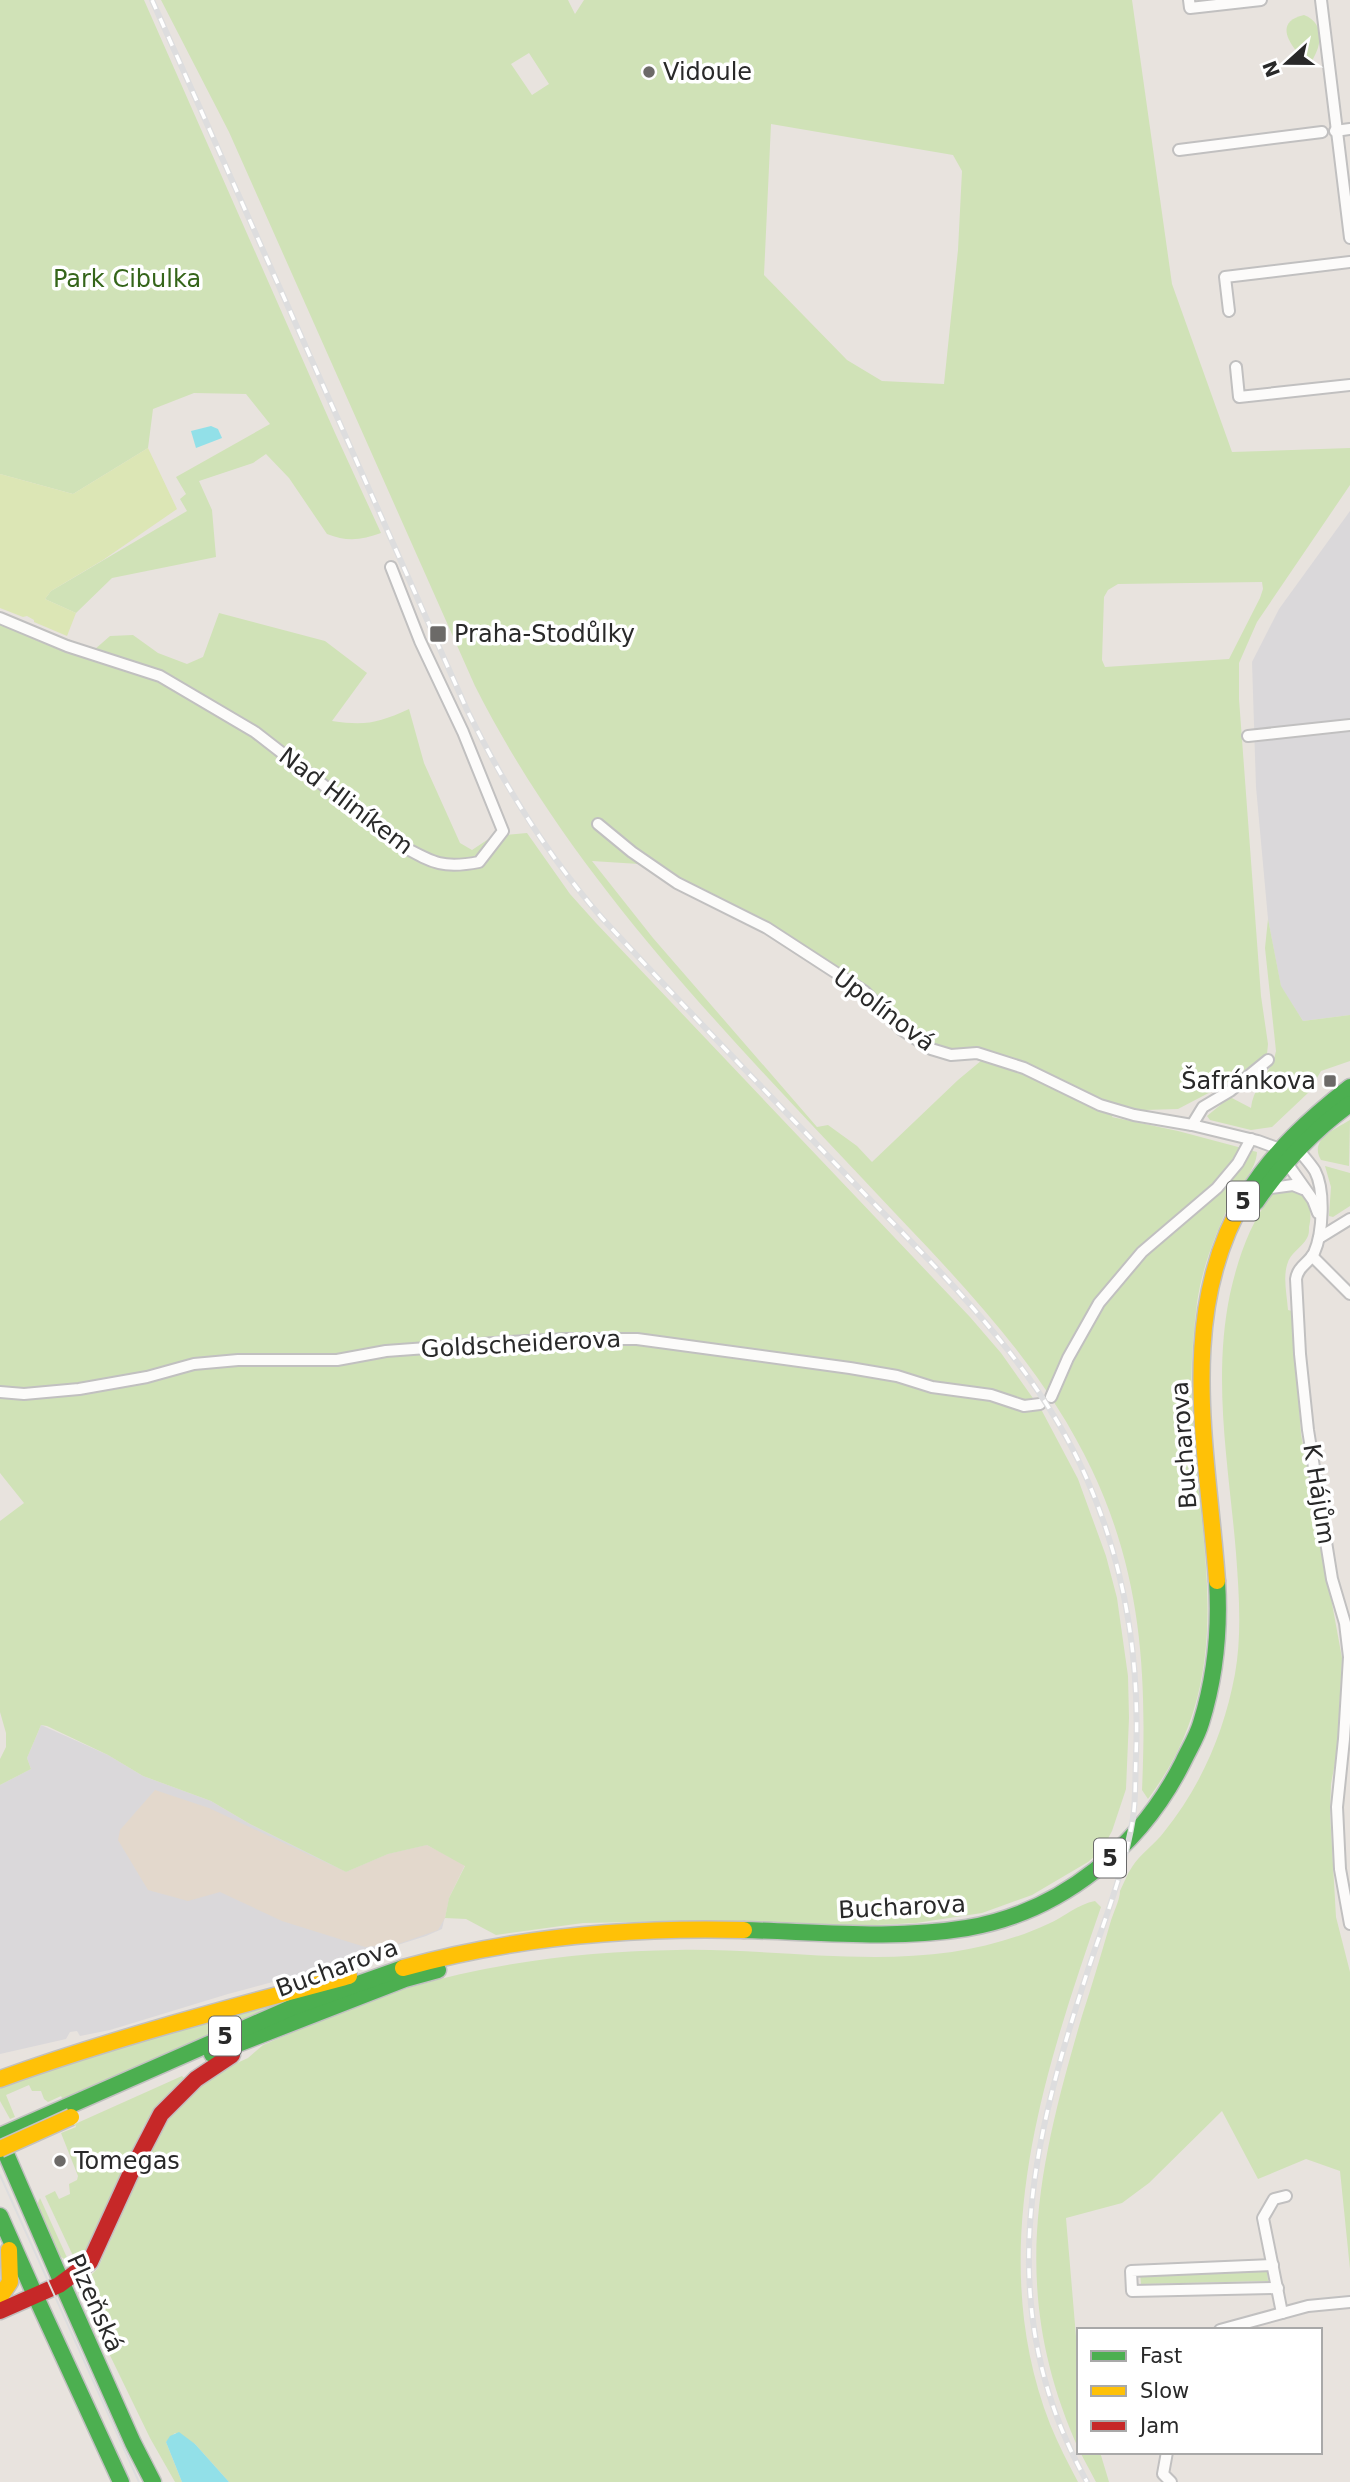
<svg xmlns="http://www.w3.org/2000/svg" width="1350" height="2482" viewBox="0 0 1350 2482" font-family="'DejaVu Sans',sans-serif">
<rect width="100%" height="100%" fill="#e8e3de"/>
<!-- industrial -->
<g fill="#dad8da">
<polygon points="1350,511 1350,1015 1303,1021 1281,987 1268,919 1256,787 1252,662 1279,609"/>
<polygon points="41,1725 108,1755 143,1776 211,1801 250,1824 346,1872 388,1854 427,1845 449,1898 442,1929 426,1936 325,1968 228,1994 110,2030 80,2036 77,2031 70,2032 66,2039 0,2054 0,1785 31,1769 27,1758"/>
</g>
<!-- education -->
<polygon fill="#e3d8cc" points="155,1790 209,1808 346,1872 388,1854 427,1845 465,1865 449,1898 445,1918 438,1930 398,1944 365,1947 282,1921 220,1892 188,1901 148,1890 118,1840 120,1830"/>
<!-- green -->
<g fill="#d0e2b7" fill-rule="evenodd">
<path d="M0,0H144L335,433L381,533C362,540 347,542 327,534L289,478L266,454L253,463L199,481L212,510L216,557L112,578L76,613L45,599L51,591L187,511L180,499L186,494L176,477L270,424L246,394L194,393L153,409L148,448L73,494L0,474Z"/>
<path d="M161,0H568L575,14L584,0H1132L1172,284L1232,452L1350,448V485L1257,622L1239,663V699L1261,996L1268,1044L1267,1054L1222,1086L1178,1109L1144,1110L1117,1108L1112,1117L1178,1131L1257,1152C1256,1171 1239,1186 1230,1203C1215,1235 1202,1268 1197,1303C1193,1336 1190,1371 1192,1404C1197,1545 1243,1673 1148,1799L1142,1790C1147,1675 1142,1576 1092,1470C1038,1356 947,1269 862,1178C719,1026 570,874 475,686L229,132ZM529,53L549,84L532,95L511,64ZM771,124L953,155L962,171L958,250L944,384L882,381L847,360L764,275ZM1262,582L1263,589L1260,598L1229,659L1105,667L1102,660L1104,597L1108,590L1118,584ZM592,861L639,864L681,892L767,933L855,989L952,1060L982,1058V1060L958,1080L872,1162L857,1146L828,1125L817,1127L653,938Z"/>
<path d="M1304,15C1327,24 1321,49 1309,65C1295,51 1269,23 1304,15Z"/>
<path d="M219,613L325,641L367,673L332,721C366,726 378,723 409,709L424,763L460,843L472,850L493,836L527,833L570,894L596,923L970,1317L1001,1353L1042,1411L1078,1479L1106,1556L1117,1598L1128,1676L1129,1718L1126,1789L1112,1831L1102,1850L1088,1862L1032,1895L982,1913L916,1923L839,1927L687,1921L583,1923L496,1935L466,1919L445,1918L449,1898L465,1866L427,1845L388,1854L346,1872L250,1824L211,1801L143,1776L108,1755L47,1726L41,1725L27,1758L31,1769L0,1785V1759L6,1747V1733L0,1712V1521L24,1503L0,1473V1396L45,1390L0,1388V624L38,641L86,657L110,636L133,635L158,653L187,664L203,657Z"/>
<path d="M1268,919L1281,986L1303,1021L1350,1015V1061L1321,1071L1309,1092L1272,1127L1251,1130L1210,1120L1207,1116L1230,1097L1251,1108C1253,1086 1272,1072 1276,1051L1265,948Z"/>
<path d="M1350,1120L1349,1166L1321,1160C1309,1139 1334,1130 1350,1120Z"/>
<polygon points="1325,1166 1350,1173 1350,1206 1333,1217 1329,1216 1331,1187"/>
<path d="M1294,1190C1309,1198 1313,1210 1309,1227C1309,1231 1309,1235 1307,1238C1302,1248 1290,1252 1287,1265C1283,1278 1287,1296 1288,1310L1292,1311L1301,1434L1342,1658L1337,1752L1331,1784L1330,1813L1336,1917L1350,1972V2269L1340,2171L1306,2159L1258,2179L1222,2111L1149,2183L1122,2203L1066,2218L1079,2372V2450C1009,2294 1036,2173 1082,2016C1092,1985 1101,1955 1110,1924C1113,1913 1120,1900 1120,1891C1124,1883 1127,1874 1132,1867C1140,1854 1155,1844 1164,1832C1201,1786 1224,1733 1235,1674C1242,1634 1239,1594 1236,1553C1229,1467 1212,1381 1230,1294C1238,1258 1250,1223 1273,1193Z"/>
<path d="M1095,1901L1101,1907C1044,2072 983,2252 1050,2424C1058,2444 1068,2463 1078,2482H229L195,2444L175,2433L166,2442L182,2482H175L150,2438L103,2341L89,2301L91,2275L98,2268L142,2170L169,2119L202,2086L226,2068L248,2058L263,2045C311,2025 360,2002 411,1987C496,1962 589,1951 677,1950C768,1948 861,1965 952,1952C985,1947 1018,1938 1048,1924C1064,1917 1078,1904 1095,1901Z"/>
<polygon points="302,1993 63,2100 61,2096 48,2102 44,2099 41,2091 32,2091 29,2085 6,2095 15,2117 10,2119 0,2101 0,2083"/>
<polygon points="182,2076 184,2078 164,2099 143,2127 85,2255 75,2260 45,2196 55,2191 59,2199 70,2194 69,2184 77,2180 78,2176 61,2133 76,2127 75,2124"/>
<polygon points="40,2198 69,2262 58,2255 36,2207"/>
<polygon points="1267,2270 1268,2281 1141,2284 1140,2273"/>
<polygon points="1080,2452 1100,2452 1109,2482 1096,2482"/>
</g>
<!-- pitch -->
<polygon fill="#dce6b5" points="148,448 177,509 103,560 51,591 45,599 76,613 67,636 34,622 34,620 27,616 23,617 0,608 0,474 73,494"/>
<!-- water -->
<g fill="#92e0e8">
<polygon points="211,426 218,429 222,438 196,448 191,431"/>
<polygon points="179,2432 195,2444 229,2482 182,2482 166,2442 170,2436"/>
</g>
<g fill="none" stroke-linecap="round" stroke-linejoin="round">
<defs>
<g id="street">
<polyline points="1189,0 1190,8 1261,0"/>
<polyline points="1321,0 1350,238"/>
<polyline points="1335,131 1350,129"/>
<polyline points="1179,150 1322,132"/>
<polyline points="1229,311 1225,277 1350,262"/>
<polyline points="1236,367 1239,397 1350,385"/>
<path d="M0,618L67,646L160,676L255,732L402,846C433,863 443,869 479,862L503,831L463,732L420,641L391,567"/>
<polyline points="1248,736 1350,725"/>
<path d="M598,824L632,852L677,883L767,928L864,991L902,1030L931,1049L951,1055L977,1053L1024,1068L1100,1105L1134,1115L1192,1125L1258,1141L1280,1149H1298C1303,1156 1310,1163 1315,1171C1325,1190 1323,1233 1314,1253C1309,1263 1298,1266 1296,1279L1300,1354L1308,1430L1332,1579L1345,1623L1349,1657L1344,1739L1337,1807L1340,1869L1350,1924"/>
<polyline points="1192,1125 1203,1107 1230,1091 1268,1060"/>
<polyline points="1284,1159 1313,1200 1318,1213"/>
<polyline points="1265,1189 1293,1185 1303,1189"/>
<polyline points="1319,1238 1350,1219"/>
<polyline points="1312,1256 1350,1294"/>
<polyline points="0,1392 24,1394 79,1389 147,1377 194,1364 238,1360 337,1360 386,1351 508,1342 567,1339 637,1339 850,1368 897,1376 932,1387 991,1395 1024,1406 1040,1404"/>
<polyline points="1051,1397 1068,1358 1099,1303 1142,1252 1217,1188 1238,1163 1251,1139"/>
<polyline points="1273,2265 1131,2271 1132,2291 1278,2288"/>
<polyline points="1282,2313 1263,2218 1274,2199 1286,2196"/>
<polyline points="1220,2330 1308,2306 1350,2302"/>
<polyline points="1167,2452 1163,2474 1171,2482"/>
</g>
<g id="fast">
<path d="M1246,1196C1273,1152 1310,1118 1350,1087"/>
<path d="M1256,1202C1282,1164 1312,1131 1350,1104"/>
<path d="M744,1930C819,1932 893,1940 967,1928C1062,1912 1141,1846 1183,1762C1189,1749 1197,1737 1201,1723C1215,1678 1220,1628 1217,1581"/>
<polyline points="212,2054 405,1979 438,1970"/>
<polyline points="0,2136 293,2007 403,1968"/>
<polyline points="0,2140 62,2283"/>
<polyline points="0,2216 35,2295"/>
<polyline points="62,2283 133,2443 153,2482"/>
<polyline points="35,2295 121,2482"/>
</g>
<g id="slow">
<path d="M1217,1581C1208,1453 1175,1313 1246,1196"/>
<path d="M403,1968C514,1937 629,1927 744,1930"/>
<path d="M0,2079C114,2038 232,2007 349,1976"/>
<polyline points="0,2297 10,2282 9,2250"/>
</g>
<polyline id="jam" points="0,2311 59,2285 90,2262 134,2166 161,2114 196,2079 232,2055"/>
</defs>
<!-- street casing -->
<use href="#street" stroke="#c1c0c0" stroke-width="14"/>
<!-- fast casing -->
<use href="#fast" stroke="#c1c0c0" stroke-width="19"/>
<!-- slow casing -->
<use href="#slow" stroke="#c1c0c0" stroke-width="19"/>
<!-- jam casing -->
<use href="#jam" stroke="#c1c0c0" stroke-width="19"/>
<!-- street -->
<use href="#street" stroke="#fcfbfa" stroke-width="10"/>
<!-- fast -->
<use href="#fast" stroke="#4caf50" stroke-width="16"/>
<!-- slow -->
<use href="#slow" stroke="#ffc107" stroke-width="16"/>
<!-- jam -->
<use href="#jam" stroke="#c62828" stroke-width="16"/>
<!-- tram -->
<polyline stroke="#ddddde" stroke-width="2" points="0,2175 139,2482"/>
<defs>
<path id="rail" d="M152,0L467,710C504,785 547,855 602,918C685,1008 770,1096 855,1184C941,1273 1035,1361 1086,1477C1125,1565 1140,1659 1136,1756C1135,1776 1136,1798 1133,1818C1125,1868 1106,1916 1090,1964C1031,2143 990,2307 1087,2482"/>
</defs>
<!-- rail casing -->
<use href="#rail" stroke="#ddddde" stroke-width="6"/>
<!-- rail -->
<use href="#rail" stroke="#fff" stroke-width="3.5" stroke-dasharray="10" stroke-linecap="butt"/>
<defs>
<polyline id="slow-bridge" points="0,2149 71,2117"/>
</defs>
<!-- slow-bridge casing -->
<use href="#slow-bridge" stroke="#c4c2c0" stroke-width="19" stroke-linecap="butt"/>
<!-- slow-bridge -->
<use href="#slow-bridge" stroke="#ffc107" stroke-width="16"/>
</g>
<!-- markers -->
<g fill="#6c6a68" stroke="#fff" stroke-width="2.5">
<circle cx="649" cy="72" r="7"/>
<rect x="429" y="625" width="18" height="18" rx="3.5"/>
<rect x="1323" y="1074" width="14" height="14" rx="3.5"/>
<circle cx="60" cy="2161" r="7"/>
</g>
<g text-anchor="middle" dominant-baseline="central" stroke-width="7" stroke-linejoin="round" paint-order="stroke">
<!-- shield labels -->
<g fill="#fff" stroke="#696969" stroke-width="2">
<rect x="1227" y="1181.5" width="32" height="39" rx="5"/>
<rect x="1094" y="1838.5" width="32" height="39" rx="5"/>
<rect x="209" y="2016.5" width="32" height="39" rx="5"/>
</g>
<g font-size="23" font-weight="bold" fill="#292929">
<text x="1243" y="1201">5</text>
<text x="1110" y="1858">5</text>
<text x="225" y="2036">5</text>
</g>
<!-- poi labels -->
<g font-size="24" fill="#292929" stroke="#fff" text-anchor="start">
<text x="663" y="72">Vidoule</text>
<text x="454" y="634">Praha-Stodůlky</text>
<text x="1316" y="1081" text-anchor="end">Šafránkova</text>
<text x="74" y="2161">Tomegas</text>
</g>
<!-- park labels -->
<g font-size="24" fill="#35651a" stroke="#fff">
<text x="127" y="279">Park Cibulka</text>
</g>
<!-- street labels -->
<g font-size="24" fill="#292929" stroke="#fff">
<text transform="translate(346 801) rotate(37)">Nad Hliníkem</text>
<text transform="translate(884 1010) rotate(37)">Upolínová</text>
<text transform="translate(521 1344) rotate(-3)">Goldscheiderova</text>
<text transform="translate(1184 1445) rotate(-94)">Bucharova</text>
<text transform="translate(1319 1494) rotate(81)">K Hájům</text>
<text transform="translate(902 1907) rotate(-3)">Bucharova</text>
<text transform="translate(337 1968) rotate(-20)">Bucharova</text>
<text transform="translate(95 2303) rotate(66)">Plzeňská</text>
</g>
</g>
<!-- legend -->
<rect x="1077" y="2328" width="245" height="126" fill="#ffffff" stroke="#a9a9a9" stroke-width="2"/>
<rect x="1091" y="2351" width="35" height="10" fill="#4caf50" stroke="#a9a9a9" stroke-width="2"/>
<text x="1140" y="2363" font-size="21" fill="#292929">Fast</text>
<rect x="1091" y="2386" width="35" height="10" fill="#ffc107" stroke="#a9a9a9" stroke-width="2"/>
<text x="1140" y="2398" font-size="21" fill="#292929">Slow</text>
<rect x="1091" y="2421" width="35" height="10" fill="#c62828" stroke="#a9a9a9" stroke-width="2"/>
<text x="1140" y="2433" font-size="21" fill="#292929">Jam</text>
<!-- north arrow -->
<g transform="translate(1287 63) rotate(249)" stroke="#ffffff" stroke-width="5" paint-order="stroke">
<path d="M0-5L12 26L0 18L-12 26Z" fill="#292929"/>
<text y="-10" font-size="19" font-weight="bold" text-anchor="middle" fill="#292929">N</text>
</g>
</svg>
